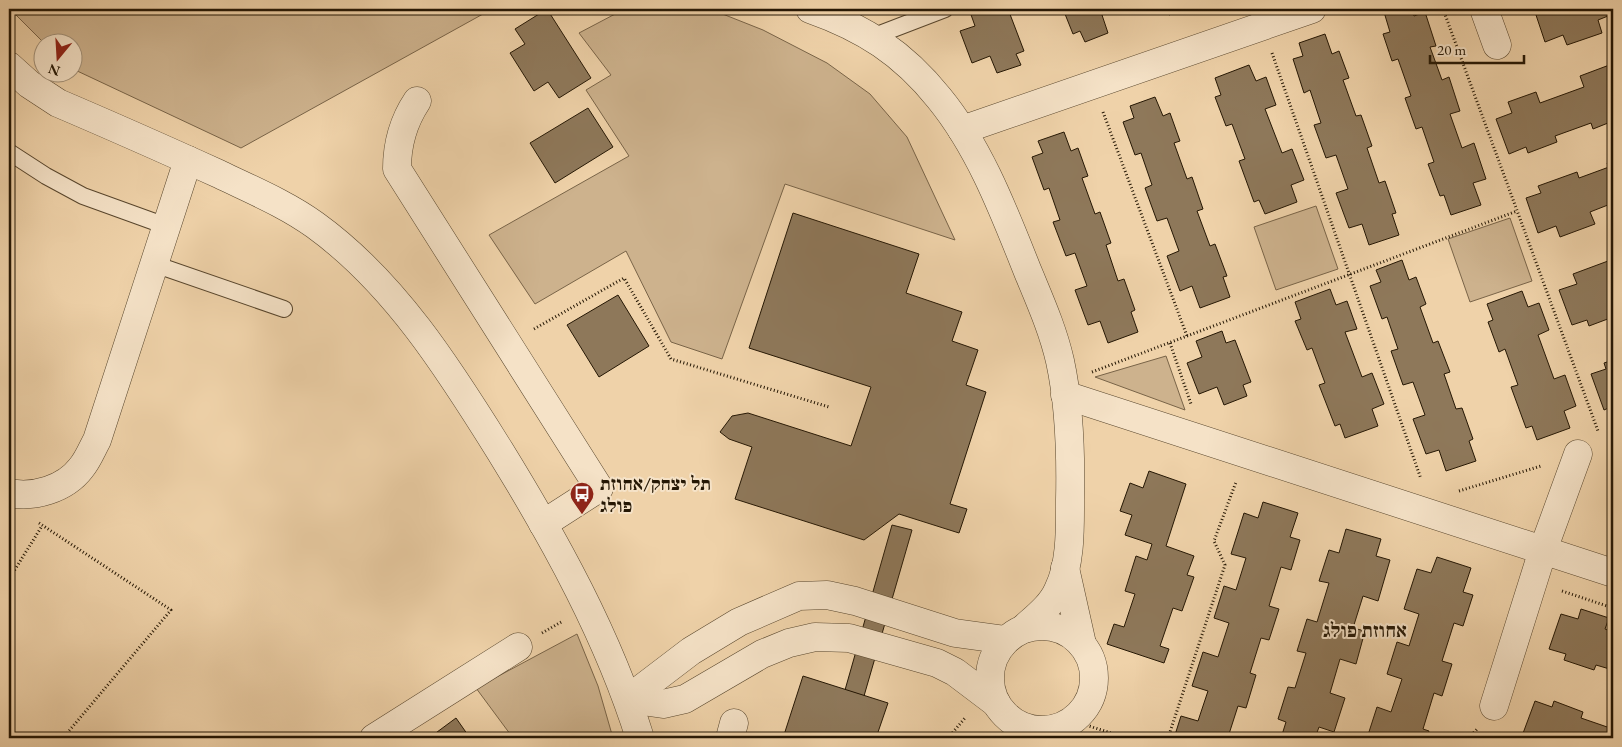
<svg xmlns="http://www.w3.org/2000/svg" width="1622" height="747" viewBox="0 0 1622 747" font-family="'EB Garamond','Frank Ruhl Libre',serif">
<rect width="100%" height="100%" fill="#efd2a9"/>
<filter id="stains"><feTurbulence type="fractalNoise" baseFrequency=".004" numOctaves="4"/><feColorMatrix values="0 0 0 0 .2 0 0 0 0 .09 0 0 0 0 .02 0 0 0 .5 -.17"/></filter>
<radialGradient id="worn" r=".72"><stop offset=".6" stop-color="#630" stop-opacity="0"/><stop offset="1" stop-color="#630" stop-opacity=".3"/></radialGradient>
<!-- green -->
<g fill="#cdb28d" stroke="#796448">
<polygon points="10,9 492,9 241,148 73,69 72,42 43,42"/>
<polygon points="634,9 710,9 763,30 827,63 870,94 907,137 955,240 785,184 722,359 671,342 626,251 535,304 489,235 629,156 586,90 611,75 579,33 617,13"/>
<polygon points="1316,206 1338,269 1276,290 1254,227"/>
<polygon points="1510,218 1532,281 1470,302 1448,239"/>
<polygon points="1166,356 1185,410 1095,377"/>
<polygon points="577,634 598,686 613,738 513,738 476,688"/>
</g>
<!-- building -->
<g fill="#8e785a" stroke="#251704">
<polygon points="547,9 591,78 559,98 548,82 534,91 510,53 525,44 515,29"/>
<polygon points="969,9 998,9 999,11 1008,9 1024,51 1016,54 1021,65 997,73 990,56 972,63 960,31 975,26"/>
<polygon points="1063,9 1119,9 1102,15 1108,33 1085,42 1080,31 1073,34"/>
<polygon points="1166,9 1184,9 1169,15"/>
<polygon points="1394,9 1411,9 1414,16 1425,12 1436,46 1430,47 1442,80 1449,77 1460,111 1450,114 1462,148 1474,143 1486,179 1473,183 1481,205 1451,215 1444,195 1440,196 1428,164 1434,162 1422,127 1416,129 1405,98 1411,96 1398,59 1392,61 1383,34 1390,32 1384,12"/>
<polygon points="1534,9 1613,9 1613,14 1598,20 1602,33 1567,45 1563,35 1545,42"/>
<polygon points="1325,34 1332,54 1339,51 1349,78 1343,80 1356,116 1361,115 1372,146 1367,148 1379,183 1385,181 1396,213 1392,214 1399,235 1369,245 1362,224 1349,228 1336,193 1348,189 1336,155 1326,158 1314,125 1321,123 1310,90 1304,93 1293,59 1303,56 1299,43"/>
<polygon points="1612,64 1613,121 1593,129 1591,123 1555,136 1557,142 1528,153 1526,147 1509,154 1496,119 1512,113 1508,102 1536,92 1540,103 1584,87 1580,76"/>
<polygon points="1249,65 1256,81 1266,77 1276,105 1265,109 1282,153 1292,149 1304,180 1291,185 1297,202 1265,214 1259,200 1254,202 1239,161 1245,159 1232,124 1226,126 1215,97 1221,95 1215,78"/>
<polygon points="1155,97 1163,116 1170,113 1180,141 1174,143 1187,179 1192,177 1203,209 1197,211 1210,246 1215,244 1227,276 1223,277 1230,297 1200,308 1192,286 1180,291 1167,256 1179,251 1167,218 1157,221 1145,188 1152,185 1141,153 1135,155 1123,122 1134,118 1130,106"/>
<polygon points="588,108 613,147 555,183 530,143"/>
<polygon points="1064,132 1071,151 1078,148 1088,176 1082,178 1095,214 1100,212 1111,243 1106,245 1118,281 1124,279 1135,310 1131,312 1138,332 1108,343 1100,321 1088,325 1075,290 1087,286 1075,253 1066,256 1053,222 1060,220 1049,188 1044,190 1032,157 1043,153 1038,141"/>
<polygon points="1613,160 1613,203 1590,212 1595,224 1560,237 1556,226 1538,233 1526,198 1541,193 1538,186 1577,172 1579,178 1609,167 1607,163"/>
<polygon points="793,213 919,254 906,293 962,312 952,341 978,350 966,385 986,392 950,504 967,509 959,533 899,514 864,540 735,499 752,447 729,439 720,432 732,416 748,413 851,446 871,387 749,348"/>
<polygon points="1402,260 1409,280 1416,277 1426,304 1420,307 1433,343 1438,341 1450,372 1444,374 1456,409 1462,408 1473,439 1469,441 1476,461 1446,471 1439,450 1426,454 1413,419 1425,415 1413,382 1403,385 1391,351 1398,349 1387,317 1382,319 1370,286 1381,282 1376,270"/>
<polygon points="1608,261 1613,273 1613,317 1589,326 1587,320 1572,325 1559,290 1577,284 1573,274"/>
<polygon points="1330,289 1336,305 1347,301 1357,329 1345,332 1362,377 1372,373 1384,404 1372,409 1378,426 1345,438 1340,424 1335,426 1319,385 1325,383 1312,348 1307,350 1295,321 1301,319 1295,302"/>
<polygon points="1522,291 1528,307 1539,303 1549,330 1538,335 1554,379 1565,375 1576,406 1564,411 1570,428 1537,440 1532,426 1526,428 1511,387 1518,385 1505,349 1499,352 1488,322 1493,320 1487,304"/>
<polygon points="618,295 649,346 599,377 567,325"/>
<polygon points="1222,331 1226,343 1235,340 1251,382 1243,385 1247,396 1224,405 1217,387 1199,394 1187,363 1202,357 1196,341"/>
<polygon points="1613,360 1613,406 1604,410 1591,374 1606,369 1604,363"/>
<polygon points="1149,471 1186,484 1166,546 1194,556 1187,575 1194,577 1182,611 1173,608 1160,646 1169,649 1164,663 1107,644 1114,624 1124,627 1135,594 1125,591 1136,556 1147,560 1152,544 1125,535 1132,515 1120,511 1130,483 1143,488"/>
<polygon points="1263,502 1298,513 1290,537 1300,540 1291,570 1281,567 1269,606 1279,609 1269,640 1261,638 1250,673 1256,675 1246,708 1238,706 1229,734 1235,738 1174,738 1181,716 1198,721 1208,691 1192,686 1203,652 1218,657 1229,623 1214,618 1224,586 1236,590 1246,558 1231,554 1244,513 1258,518"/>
<polygon points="892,525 912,530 864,696 845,690"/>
<polygon points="1346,529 1381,539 1376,556 1390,560 1378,601 1363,596 1353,628 1365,631 1356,664 1340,659 1330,693 1345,698 1334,732 1319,727 1315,738 1281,738 1286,722 1278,719 1288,687 1295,688 1306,653 1297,651 1307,619 1317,622 1329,583 1319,581 1329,550 1339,553"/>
<polygon points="1437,557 1471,568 1463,592 1473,595 1463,626 1454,623 1442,661 1452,664 1442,696 1434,693 1423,729 1429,731 1427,738 1367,738 1377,707 1391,712 1402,679 1387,674 1397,642 1409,646 1419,614 1404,609 1417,569 1431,573"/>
<polygon points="1581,609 1609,618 1605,629 1613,632 1613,670 1596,665 1594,670 1564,660 1566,654 1549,649 1561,614 1578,619"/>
<polygon points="803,676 888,703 876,738 783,738"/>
<polygon points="1535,701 1552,707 1554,701 1583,712 1581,718 1613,729 1613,738 1530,738 1522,736"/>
<polygon points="456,718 470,738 429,738"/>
</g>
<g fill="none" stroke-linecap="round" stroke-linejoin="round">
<defs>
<g id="service">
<polyline points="872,37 945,9"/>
<polyline points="9,152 46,176 83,196 166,226"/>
<polyline points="154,264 284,309"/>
</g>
<g id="minor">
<path d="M810,9C864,28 903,53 939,98C980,148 1004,212 1028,272C1040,301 1053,330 1060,361C1070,407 1071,454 1070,500C1070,528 1071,564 1058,590C1051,606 1036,617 1023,629"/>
<polyline points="1484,9 1497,45"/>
<path d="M417,101C403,122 397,143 397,169L599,488L543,524"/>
<polyline points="962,130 1312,9"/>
<polyline points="1065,395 1613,573"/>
<path d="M9,493C34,498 65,489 81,468C88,460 92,449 97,440L188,160"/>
<polyline points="1065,568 1082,644"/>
<circle cx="1042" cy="678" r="52"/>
<polyline points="628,699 691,651 739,622 799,596 827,595 855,601 955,633 1006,640"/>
<polyline points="628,699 663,704 685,699 762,654 789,643 815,637 849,638 937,663 955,672 996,703"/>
<polyline points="1494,706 1543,550 1578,454"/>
<polyline points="374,738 518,647"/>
<polyline points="730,738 734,723"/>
</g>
<path id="tertiary" d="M9,66L29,84L58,103C112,126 166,150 219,174C252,190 286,204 315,225C394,282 449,369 500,451C556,542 608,636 640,738"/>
</defs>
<!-- service casing -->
<use href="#service" stroke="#58462d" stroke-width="18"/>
<!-- minor casing -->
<use href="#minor" stroke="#58462d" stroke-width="29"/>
<!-- tertiary casing -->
<use href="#tertiary" stroke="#58462d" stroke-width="29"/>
<!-- path -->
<g stroke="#251704" stroke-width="3" stroke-dasharray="1 2.5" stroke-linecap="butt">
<polyline points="1443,9 1598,431"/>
<polyline points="1272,53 1421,479"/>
<polyline points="1103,112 1187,336"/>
<polyline points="534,329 624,278 671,359 829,407"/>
<polyline points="1170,343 1191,404"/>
<polyline points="1092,372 1517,211"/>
<polyline points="1459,491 1541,466"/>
<polyline points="39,523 171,610 63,738"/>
<polyline points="9,579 42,526"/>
<polyline points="1562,591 1613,608"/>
<polyline points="542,633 563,621"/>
<polyline points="1073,721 1127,738"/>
<polyline points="948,738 965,718"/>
<polyline points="1168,738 1225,565 1214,541 1236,482"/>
<polyline points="1469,738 1477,729"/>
</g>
<!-- service -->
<use href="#service" stroke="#f5e2c7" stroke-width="16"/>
<!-- minor -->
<use href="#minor" stroke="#f5e2c7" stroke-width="28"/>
<!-- tertiary -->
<use href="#tertiary" stroke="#f5e2c7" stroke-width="28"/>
</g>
<!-- icons -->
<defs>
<symbol id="bus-pin" viewBox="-11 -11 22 30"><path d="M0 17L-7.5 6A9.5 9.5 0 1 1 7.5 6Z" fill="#8f2418" stroke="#f5e2c7"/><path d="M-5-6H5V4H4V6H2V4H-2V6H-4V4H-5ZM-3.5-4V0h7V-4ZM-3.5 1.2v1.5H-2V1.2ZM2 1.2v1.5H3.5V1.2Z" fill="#fff"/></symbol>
</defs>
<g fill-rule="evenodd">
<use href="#bus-pin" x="568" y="480" width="28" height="38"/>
</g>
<g text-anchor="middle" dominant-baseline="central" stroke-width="4" stroke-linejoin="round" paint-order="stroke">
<!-- poi labels -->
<g font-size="19" font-weight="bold" fill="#251704" stroke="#f5e2c7" text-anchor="start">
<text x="600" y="483">תל יצחק/אחוזת<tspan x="600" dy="22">פולג</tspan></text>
</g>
<!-- neighbourhood labels -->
<g font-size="20" font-weight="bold" fill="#251704" stroke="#f5e2c7">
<text x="1365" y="630">אחוזת פולג</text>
</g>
</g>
<!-- margin -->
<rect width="1622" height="747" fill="none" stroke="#efd2a9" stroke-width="30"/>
<rect x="10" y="10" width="1602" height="727" fill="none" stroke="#251704" stroke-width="2.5"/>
<rect x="15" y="15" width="1592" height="717" fill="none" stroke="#251704"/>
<!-- north arrow -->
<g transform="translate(58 58) rotate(198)"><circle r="24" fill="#f5e2c7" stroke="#a29179"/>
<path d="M0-4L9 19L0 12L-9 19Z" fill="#8f2418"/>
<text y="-8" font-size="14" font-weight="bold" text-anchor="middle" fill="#251704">N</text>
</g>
<!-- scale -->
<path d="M1430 55v8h94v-8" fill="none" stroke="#251704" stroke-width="2.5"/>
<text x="1437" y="55" font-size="15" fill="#251704" stroke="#f5e2c7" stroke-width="4" paint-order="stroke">20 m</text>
<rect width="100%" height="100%" filter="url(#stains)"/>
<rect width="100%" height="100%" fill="url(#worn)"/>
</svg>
